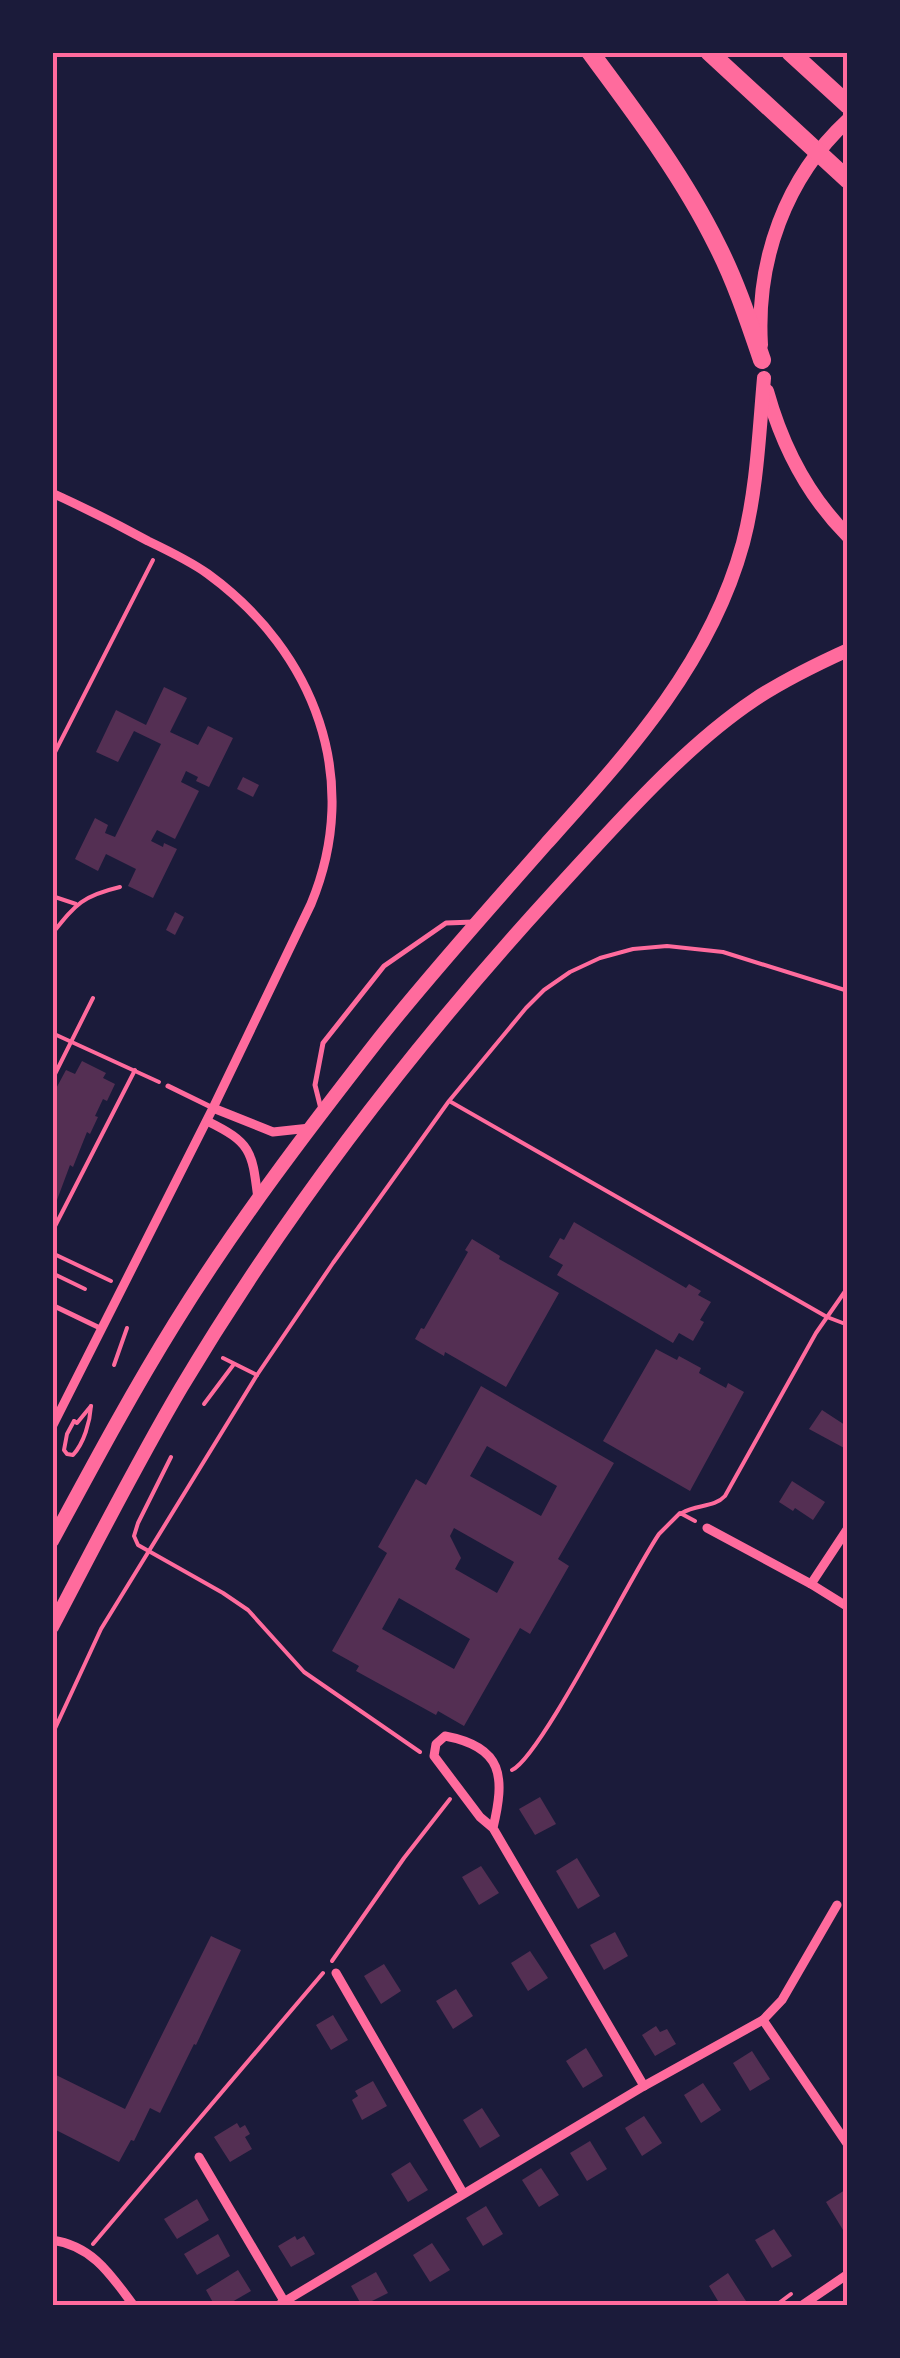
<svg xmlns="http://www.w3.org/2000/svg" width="900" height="2358" viewBox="0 0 900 2358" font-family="Arial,sans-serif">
<rect width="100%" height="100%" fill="#1b1b3a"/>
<!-- building -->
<g fill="#542f53" fill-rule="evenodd">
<polygon points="164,687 187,698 170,732 198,745 208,726 233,738 209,787 196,781 198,777 186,771 181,782 199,791 175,839 157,830 151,841 163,847 164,843 177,849 153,898 128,886 136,869 106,854 98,871 75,859 95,818 108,825 105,833 115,837 161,744 134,731 118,762 96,752 116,710 146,725"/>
<polygon points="243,777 259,785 253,797 237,789"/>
<polygon points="175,912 184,917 175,935 166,930"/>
<polygon points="82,1061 106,1073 103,1078 115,1084 107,1101 103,1099 95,1116 98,1117 90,1134 87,1132 73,1167 70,1165 57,1200 52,1198 52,1096 66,1070 75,1074"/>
<polygon points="574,1222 686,1288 689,1284 701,1291 698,1295 711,1302 700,1320 704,1322 693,1341 679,1333 673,1343 557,1275 563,1265 549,1257 560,1238 564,1240"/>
<polygon points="472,1239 500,1256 499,1259 559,1293 506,1387 445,1352 444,1356 415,1339 421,1328 424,1329 468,1252 465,1250"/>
<polygon points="656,1349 677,1360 679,1356 701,1368 699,1373 726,1388 728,1383 744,1392 690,1491 603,1441"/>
<path d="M481,1386L614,1463L558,1559L569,1566L530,1634L520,1628L464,1726L438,1711L436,1715L356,1671L359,1666L332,1651L387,1553L378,1547L416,1479L426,1485ZM487,1446L557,1486L541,1516L470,1476ZM454,1528L514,1562L497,1593L455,1569L461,1558L450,1536ZM399,1598L470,1639L454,1669L382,1629Z"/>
<polygon points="822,1410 848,1427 846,1449 809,1429"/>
<polygon points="792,1481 825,1502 813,1520 795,1508 793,1511 779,1502"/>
<polygon points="540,1797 556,1824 535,1835 519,1809"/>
<polygon points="577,1858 600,1896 578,1909 556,1871"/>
<polygon points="481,1866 499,1893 479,1905 462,1877"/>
<polygon points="615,1932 628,1956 604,1970 590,1945"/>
<polygon points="211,1936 241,1950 196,2045 194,2044 160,2113 150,2108 134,2141 131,2140 119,2162 52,2128 52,2073 125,2109"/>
<polygon points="530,1951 548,1978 528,1991 511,1963"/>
<polygon points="384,1964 401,1991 381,2004 364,1976"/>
<polygon points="456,1989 473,2016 453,2029 436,2001"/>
<polygon points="333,2015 348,2040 331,2050 316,2025"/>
<polygon points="656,2026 660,2032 667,2029 676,2044 655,2056 642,2035"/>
<polygon points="586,2048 603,2076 583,2088 566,2061"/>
<polygon points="752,2051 770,2079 750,2091 733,2063"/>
<polygon points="373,2081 387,2106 362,2120 352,2100 358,2096 355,2091"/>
<polygon points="703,2083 721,2110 701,2123 684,2095"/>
<polygon points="482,2108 500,2136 480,2148 463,2120"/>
<polygon points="644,2116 662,2143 642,2156 625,2128"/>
<polygon points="237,2123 240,2128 245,2125 250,2134 245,2137 252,2149 230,2162 214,2137"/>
<polygon points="590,2141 607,2169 587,2181 570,2153"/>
<polygon points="410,2162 428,2190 408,2202 391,2174"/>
<polygon points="541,2168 559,2195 539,2207 522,2180"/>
<polygon points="845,2190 848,2194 848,2227 843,2230 826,2202"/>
<polygon points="197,2199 209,2220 177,2239 164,2219"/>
<polygon points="486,2206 503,2234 483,2246 466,2218"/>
<polygon points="774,2229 792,2256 772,2268 755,2240"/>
<polygon points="218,2234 230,2256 197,2275 184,2254"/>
<polygon points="295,2236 297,2240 304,2236 315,2254 291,2267 278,2246"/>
<polygon points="432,2243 450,2270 430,2282 413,2255"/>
<polygon points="238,2270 251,2291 225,2306 215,2306 206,2290"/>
<polygon points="376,2272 388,2293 362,2306 351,2286"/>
<polygon points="728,2273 746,2301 739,2306 721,2306 709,2286"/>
</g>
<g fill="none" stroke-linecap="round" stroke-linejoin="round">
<!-- path -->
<g stroke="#ff6b9d" stroke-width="4">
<polyline points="52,758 153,560"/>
<polyline points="52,896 76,904"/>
<path d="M52,934C76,904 82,896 120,887"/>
<polyline points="52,1033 159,1082"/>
<polyline points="52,1080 93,998"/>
<polyline points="451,1102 827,1317 848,1325"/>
<polyline points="52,1232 135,1070"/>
<polyline points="52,1253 111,1281"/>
<polyline points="52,1273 85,1289"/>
<polyline points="223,1358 257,1375"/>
<polyline points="114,1365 127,1328"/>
<polyline points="204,1404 234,1364"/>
<path d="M74,1421L67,1434L64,1450L67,1454L73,1455C84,1443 90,1422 91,1406"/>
<polyline points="74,1421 77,1423 91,1406"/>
<polyline points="171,1457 138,1523 134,1536 138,1545 223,1593 248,1610 304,1672 420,1752"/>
<path d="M682,1513C696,1504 714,1508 725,1496L816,1333L848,1287"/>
<polyline points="52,1735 101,1629 257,1375 333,1263 449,1101 526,1008 544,990 570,972 600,958 633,949 667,946 723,952 848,991"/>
<path d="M512,1770C541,1757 632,1573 659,1534L680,1513L695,1521"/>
<polyline points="332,1961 404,1858 450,1799"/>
<polyline points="93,2244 323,1973"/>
<polyline points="775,2306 791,2294"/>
</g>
<!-- service -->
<g stroke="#ff6b9d" stroke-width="5">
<polyline points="168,1086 213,1108"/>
<polyline points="321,1109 315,1085 323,1043 384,966 446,923 474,922"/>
<polyline points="52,1305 102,1329"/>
</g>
<!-- minor -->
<g stroke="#ff6b9d" stroke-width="9">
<path d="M52,493C85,508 117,524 148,541C169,551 190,561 208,574C315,652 363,779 311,904L213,1108L52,1427"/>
<polyline points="213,1108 273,1132 310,1128"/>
<path d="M207,1121C252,1143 252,1151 258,1199"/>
<polyline points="707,1528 811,1584 848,1607"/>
<polyline points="811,1584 848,1528"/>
<path d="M493,1828C505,1777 504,1747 445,1736L436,1744L434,1756L480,1817L493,1828L644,2086"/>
<polyline points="336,1973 463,2193"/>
<polyline points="763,2020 848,2145"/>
<polyline points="199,2157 284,2301"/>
<path d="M52,2240C93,2246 111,2275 134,2306"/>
<polyline points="277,2306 644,2086 763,2020 782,2000 837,1905"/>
<polyline points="801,2306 848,2274"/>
</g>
<!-- primary -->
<g stroke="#ff6b9d" stroke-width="14">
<path d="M761,345C756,261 785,178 848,120"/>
<path d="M767,391C782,445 807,495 848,536"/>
<path d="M52,1541C92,1467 131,1394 175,1323C236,1224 307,1131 378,1040C431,973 489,909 546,844C627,754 710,664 743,543C757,490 759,433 764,378"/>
<path d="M52,1627C94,1547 135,1466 181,1388C287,1210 413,1046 553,893C613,828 681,749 754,700C784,680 815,665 848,650"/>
</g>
<!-- motorway -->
<g stroke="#ff6b9d" stroke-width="18">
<path d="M590,52C636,114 683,176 717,245C736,282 749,322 762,360"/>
<polyline points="709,52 848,180"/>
<polyline points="790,52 848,105"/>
</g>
</g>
<!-- border -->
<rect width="900" height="2358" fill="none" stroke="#1b1b3a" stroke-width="110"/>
<rect x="55" y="55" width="790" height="2248" fill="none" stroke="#ff6b9d" stroke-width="4"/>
</svg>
